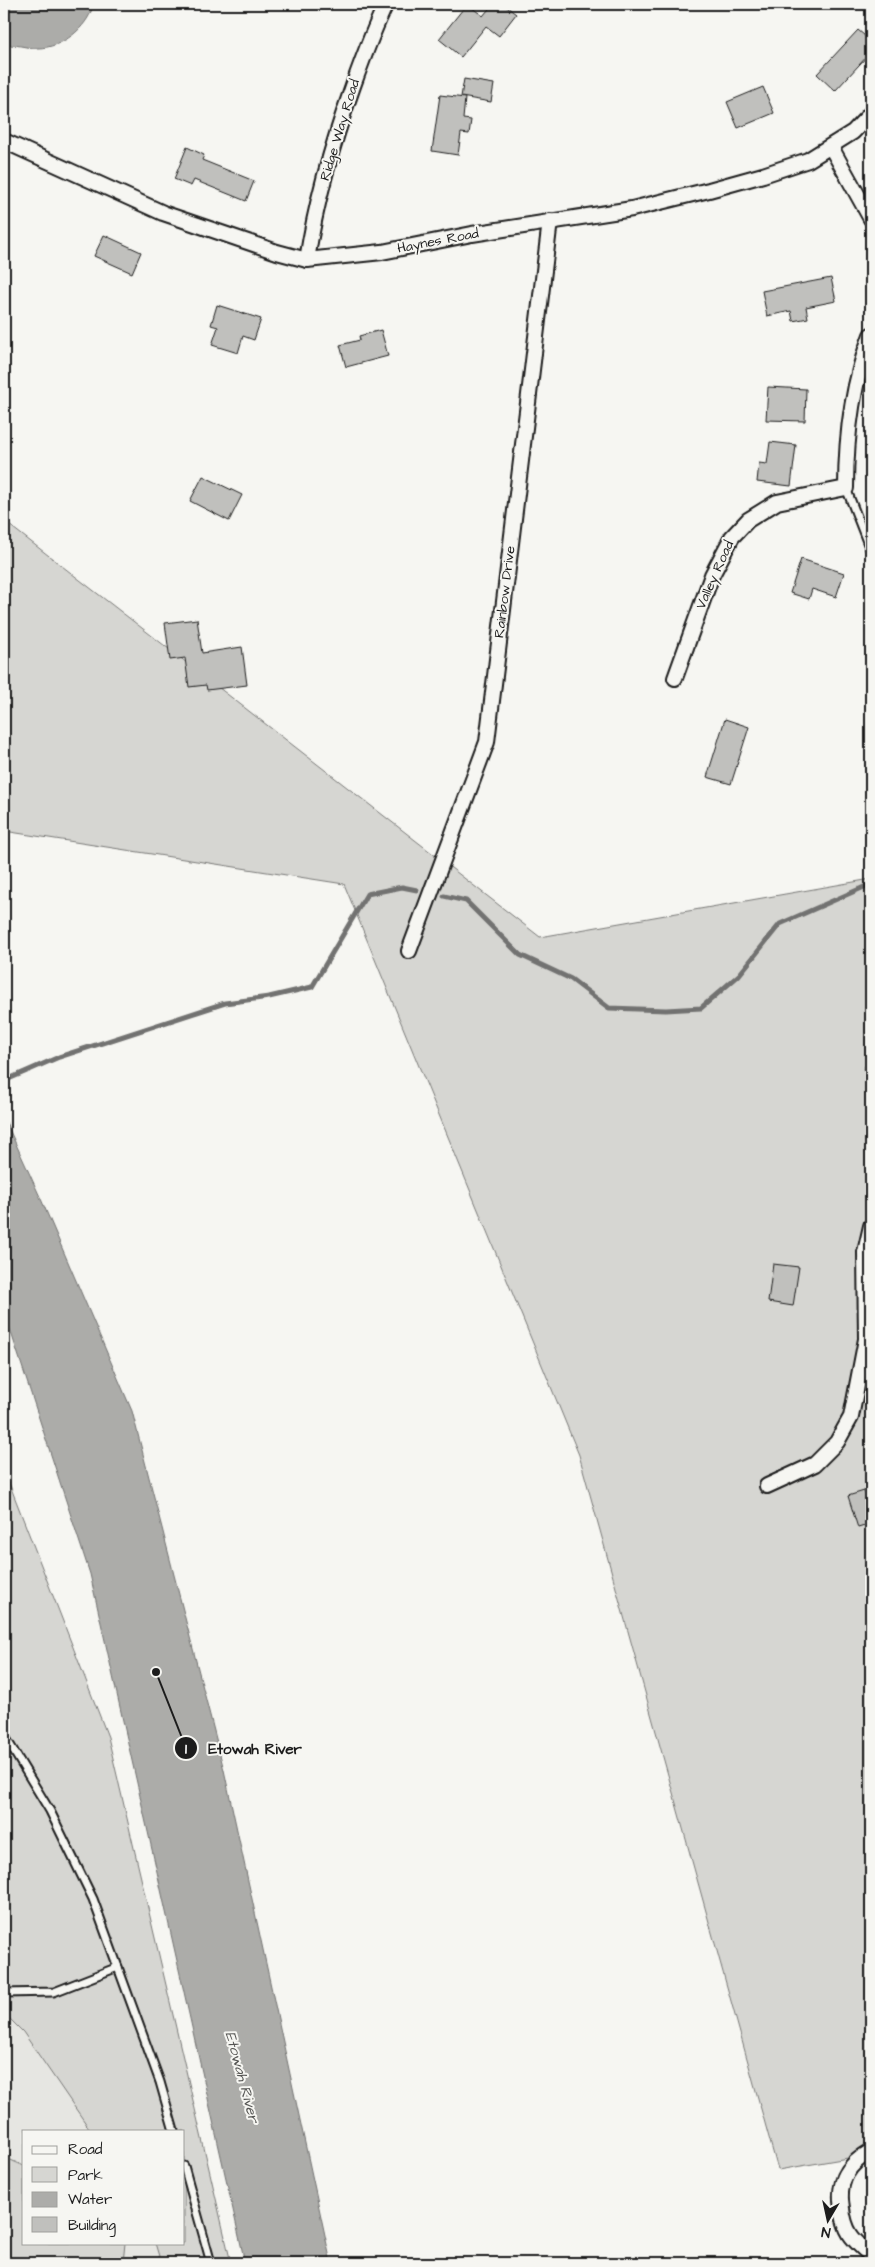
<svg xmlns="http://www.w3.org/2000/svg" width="875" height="2267" viewBox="0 0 875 2267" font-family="'Architects Daughter',sans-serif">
<rect width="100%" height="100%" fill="#f6f6f2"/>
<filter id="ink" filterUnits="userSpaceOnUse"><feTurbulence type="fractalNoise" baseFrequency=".02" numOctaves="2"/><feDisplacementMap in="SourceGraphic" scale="10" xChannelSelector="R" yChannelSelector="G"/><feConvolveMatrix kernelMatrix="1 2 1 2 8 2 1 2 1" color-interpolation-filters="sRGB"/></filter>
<g filter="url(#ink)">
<!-- built -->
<polygon fill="#e6e6e2" points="4,2013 23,2032 152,2131 24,2131 24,2243 184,2243 203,2263 4,2263"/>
<!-- green -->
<g fill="#d6d6d2" stroke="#797977">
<polygon points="4,521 540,937 871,879 871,2154 778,2170 579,1455 344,884 4,831"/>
<polygon points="4,1470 108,1737 231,2263 161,2263 155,2243 184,2243 184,2131 91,2131 23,2032 4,2013"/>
<polygon points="4,2157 24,2166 24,2243 125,2243 123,2263 4,2263"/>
</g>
<!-- water -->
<g fill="#acaca9" stroke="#727271">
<path d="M4,4H90L93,6C87,28 62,48 38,48C27,49 14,42 4,47Z"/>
<polygon points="4,1118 41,1199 132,1411 224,1770 331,2263 245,2263 90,1574 4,1311"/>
</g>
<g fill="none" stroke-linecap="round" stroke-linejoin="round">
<!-- stream -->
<g stroke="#727271" stroke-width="5">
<polyline points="444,896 466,901 520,955 571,979 609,1008 666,1010 701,1008 739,975 780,924 871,884"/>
<polyline points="4,1081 59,1057 225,1003 269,997 312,987 367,894 402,887 417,890"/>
</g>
</g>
<!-- building -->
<g fill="#c0c0bd" stroke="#1c1c1c">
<polygon points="467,4 483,16 493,4 503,4 516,14 499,36 486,26 461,57 439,39"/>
<polygon points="858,30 871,41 871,52 835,91 817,74"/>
<polygon points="464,79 494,84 491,102 461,97"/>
<polygon points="763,87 774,113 738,128 727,102"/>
<polygon points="440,95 465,98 463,119 471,120 469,134 461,133 458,155 432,151"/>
<polygon points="187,147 204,155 202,160 254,181 246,201 194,180 191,186 174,179"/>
<polygon points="104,235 141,252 132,273 94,256"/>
<polygon points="831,278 836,301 806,307 808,318 793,321 791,311 767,316 762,291"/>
<polygon points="217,305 261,319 254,340 243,336 238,353 212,345 218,327 211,325"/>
<polygon points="381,330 388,356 346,367 340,345 360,340 359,336"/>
<polygon points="768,387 806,389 805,421 766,420"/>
<polygon points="770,442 796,445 791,486 757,482 759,463 767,464"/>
<polygon points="203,476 242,495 229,521 190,501"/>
<polygon points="801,559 844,573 836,597 812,589 809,599 790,593"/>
<polygon points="197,619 202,653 242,647 247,685 207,690 206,685 189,687 185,658 170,660 165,623"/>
<polygon points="725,719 749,727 731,784 707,777"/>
<polygon points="871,1062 871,1080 863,1068"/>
<polygon points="773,1264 799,1267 793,1306 768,1302"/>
<polygon points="864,1491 866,1496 871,1494 871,1524 858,1528 848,1496"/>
</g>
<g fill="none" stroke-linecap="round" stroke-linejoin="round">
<defs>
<g id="lane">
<polyline points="846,488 871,552"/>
<polyline points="4,1735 50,1811 93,1899 160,2082 174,2131"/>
<polyline points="4,1993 54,1992 118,1967"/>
<polyline points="184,2166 211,2263"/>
</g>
<g id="street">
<polyline points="4,141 163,213 277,252 307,260 382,252 472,234 632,209 709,190 763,175 808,160 853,132 871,113"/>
<polyline points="831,147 871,219"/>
<path d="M307,260C316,201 333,142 353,86C363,58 373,30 386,4"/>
<path d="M675,678L712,575L732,537L748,520L777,502L846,488C846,435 852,384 871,335"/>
<polyline points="409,951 487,742 550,221"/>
<polyline points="767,1486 815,1464 837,1442 851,1417 866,1339 865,1252 871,1226"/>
<path d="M871,2151C848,2164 837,2181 842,2208C843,2217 845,2226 850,2234C855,2242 864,2249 871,2256"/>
</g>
</defs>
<!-- lane casing -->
<use href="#lane" stroke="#1c1c1c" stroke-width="11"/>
<!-- street casing -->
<use href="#street" stroke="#1c1c1c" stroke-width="18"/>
<!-- lane -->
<use href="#lane" stroke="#f6f6f2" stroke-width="7"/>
<!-- street -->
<use href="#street" stroke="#f6f6f2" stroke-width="14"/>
</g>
</g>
<g text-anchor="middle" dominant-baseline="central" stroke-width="4" stroke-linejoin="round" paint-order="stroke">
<!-- street labels -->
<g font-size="14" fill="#1c1c1c" stroke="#f6f6f2">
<text transform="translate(340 130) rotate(-73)">Ridge Way Road</text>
<text transform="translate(438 241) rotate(-11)">Haynes Road</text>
<text transform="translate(715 575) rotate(-66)">Valley Road</text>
<text transform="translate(505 592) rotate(-83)">Rainbow Drive</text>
</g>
<!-- water labels -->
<g font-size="15" font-style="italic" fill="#565654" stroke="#f6f6f2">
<text transform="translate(242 2077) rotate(75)">Etowah River</text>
</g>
</g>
<!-- callouts -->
<path fill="none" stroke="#1c1c1c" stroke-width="2" d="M156 1672L186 1748"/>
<g fill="#1c1c1c" stroke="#f6f6f2" stroke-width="2">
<circle cx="156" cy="1672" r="5"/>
<circle cx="186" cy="1748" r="12"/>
</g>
<g font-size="15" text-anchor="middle" font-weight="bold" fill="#fff">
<text x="186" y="1754">1</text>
</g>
<g font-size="15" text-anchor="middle" font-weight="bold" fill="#1c1c1c" stroke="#f6f6f2" stroke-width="4" stroke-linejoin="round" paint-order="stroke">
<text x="255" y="1754">Etowah River</text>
</g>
<!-- margin -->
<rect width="875" height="2267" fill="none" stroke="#f6f6f2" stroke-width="20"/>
<rect x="10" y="10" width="855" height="2247" fill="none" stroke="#1c1c1c" stroke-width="2" filter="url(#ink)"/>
<!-- legend -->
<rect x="22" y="2130" width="162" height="115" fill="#f6f6f2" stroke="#9f9f9c"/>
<rect x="32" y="2146" width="25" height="8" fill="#f6f6f2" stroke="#9f9f9c"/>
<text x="68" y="2154" font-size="15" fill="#1c1c1c">Road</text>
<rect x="32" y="2167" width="25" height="15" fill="#d6d6d2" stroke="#9f9f9c"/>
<text x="68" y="2180" font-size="15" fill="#1c1c1c">Park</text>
<rect x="32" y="2192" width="25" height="15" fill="#acaca9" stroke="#9f9f9c"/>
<text x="68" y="2204" font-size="15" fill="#1c1c1c">Water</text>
<rect x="32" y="2217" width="25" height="15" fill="#c0c0bd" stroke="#9f9f9c"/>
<text x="68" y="2230" font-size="15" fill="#1c1c1c">Building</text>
<!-- north arrow -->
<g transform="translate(828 2220) rotate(189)" stroke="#f6f6f2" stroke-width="4" paint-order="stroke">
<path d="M0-4L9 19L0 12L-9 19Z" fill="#1c1c1c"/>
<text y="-8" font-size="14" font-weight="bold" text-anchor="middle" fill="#1c1c1c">N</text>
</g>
</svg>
